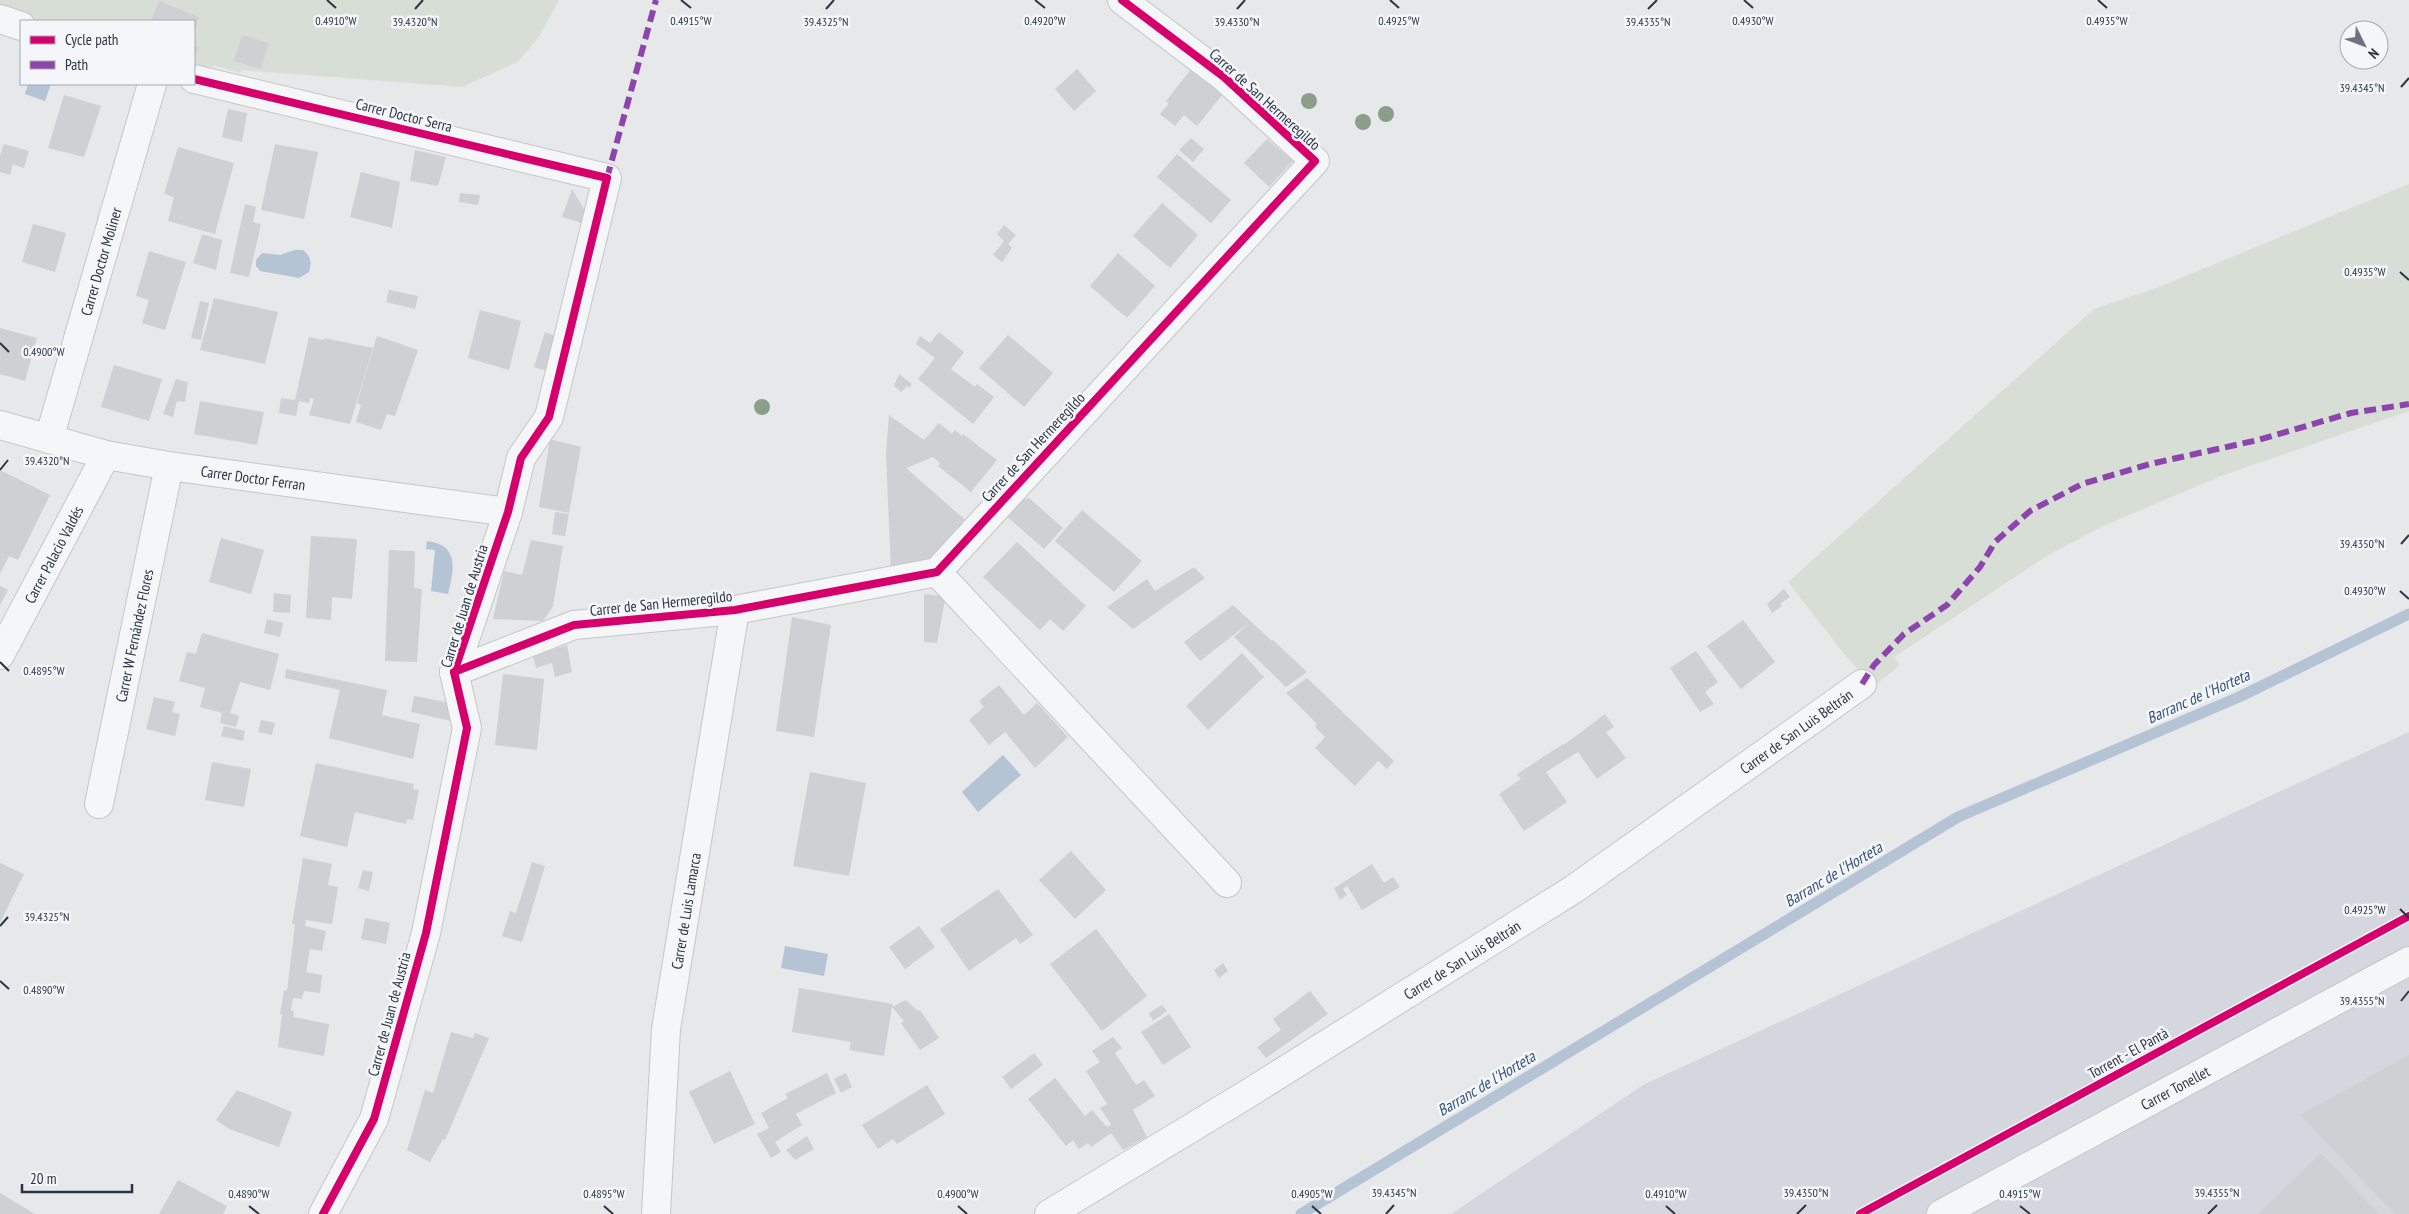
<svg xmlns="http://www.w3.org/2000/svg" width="2409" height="1214" viewBox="0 0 2409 1214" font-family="'PT Sans Narrow',sans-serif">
<rect width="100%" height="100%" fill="#e6e8ea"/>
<!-- built -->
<polygon fill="#d4d7dd" points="2409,732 2409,1214 1451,1214 1643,1085"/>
<!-- green -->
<g fill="#d6ded6">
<polygon points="0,0 559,0 540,35 518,62 462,87 241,70 240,73 214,65 213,67 194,66 194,21 34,21 0,10"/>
<polygon points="2409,184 2409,411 2221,476 2101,527 2050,554 1894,657 1900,665 1874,686 1849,660 1788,582 2094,309 2159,287"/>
</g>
<!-- water -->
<g fill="#b4c4d5">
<polygon points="28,84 51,84 45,101 25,94"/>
<path d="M294,250H303C311,257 312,262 309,272L299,278L260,271L256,266V260L262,253L280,255Z"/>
<path d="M427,541C460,545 454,570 448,594L431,591L435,550L426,549Z"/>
<polygon points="1003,755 1021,775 978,812 962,792"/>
<polygon points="785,946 828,954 824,976 781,968"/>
</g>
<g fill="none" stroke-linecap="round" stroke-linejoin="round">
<!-- stream -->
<polyline stroke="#b4c4d5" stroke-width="11" points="1301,1214 1958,817 2239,697 2409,614"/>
</g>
<!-- building -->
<g fill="#ced0d3">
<polygon points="159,1 199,17 194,31 194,21 151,21"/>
<polygon points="242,35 269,43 261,69 234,61"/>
<polygon points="194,46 198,47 194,61"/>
<polygon points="1192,68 1223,94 1197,126 1184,115 1175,126 1160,114 1169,103 1166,101"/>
<polygon points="1077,69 1096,91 1074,111 1055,89"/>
<polygon points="64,95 101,106 84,157 48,148"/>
<polygon points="228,109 247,113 242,142 222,137"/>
<polygon points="1191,138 1204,149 1193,162 1179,150"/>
<polygon points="1267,139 1293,161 1269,187 1244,163"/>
<polygon points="4,144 29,151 24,168 13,164 10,175 0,172 0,155"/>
<polygon points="275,144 318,152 304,219 261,210"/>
<polygon points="178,147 234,163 215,234 168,221 174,197 164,194"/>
<polygon points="415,150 446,157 438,186 410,181"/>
<polygon points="1177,154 1231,200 1211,223 1157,177"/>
<polygon points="361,172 400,182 392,228 350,217"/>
<polygon points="572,189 585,211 582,223 562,217"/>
<polygon points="460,193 480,195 478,205 459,202"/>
<polygon points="1162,203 1198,235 1170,268 1133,236"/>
<polygon points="245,204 256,207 253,222 261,224 249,277 230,273"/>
<polygon points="33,224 66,233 55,272 22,262"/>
<polygon points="1004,225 1016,235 1008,244 1012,248 1002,262 993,255 1004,241 997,234"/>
<polygon points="202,234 222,240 216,270 193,263"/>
<polygon points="149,251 186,262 165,330 142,323 149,300 136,296"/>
<polygon points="1118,253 1155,286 1127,318 1090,286"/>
<polygon points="389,290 418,296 415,309 386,302"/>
<polygon points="214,298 278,312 265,364 200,350"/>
<polygon points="200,301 209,303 201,340 191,338"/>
<polygon points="480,310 521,321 509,370 468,358"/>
<polygon points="0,328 37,338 25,381 0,374"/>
<polygon points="545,332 561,338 550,372 534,367"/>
<polygon points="939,332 964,352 951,369 975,387 977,384 994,397 973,424 918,379 935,358 916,344 920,336 930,343"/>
<polygon points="1008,335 1053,373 1024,407 979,368"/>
<polygon points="377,336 418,350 395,416 387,414 381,430 356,422 361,405 357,403"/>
<polygon points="309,337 323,340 324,338 373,348 350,424 309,415 314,399 310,398 309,403 299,401 296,416 279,413 281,398 295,400"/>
<polygon points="114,365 162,379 149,421 101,407"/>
<polygon points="899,374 912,384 909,388 907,386 901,392 894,386"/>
<polygon points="176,379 188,382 185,402 177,401 173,417 163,414"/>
<polygon points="200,401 264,412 257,445 194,434"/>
<polygon points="889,415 924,440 939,423 952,434 955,430 962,436 963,434 997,460 971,492 938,466 940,463 933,457 906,468 971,525 932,566 891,571 886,454"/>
<polygon points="550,439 581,447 569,513 539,507"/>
<polygon points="0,470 50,495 18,560 9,556 0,574"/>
<polygon points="1029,498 1063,528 1044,549 1005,515 1015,502"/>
<polygon points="1082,510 1142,561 1114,592 1055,541"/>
<polygon points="555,512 569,514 565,536 552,534"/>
<polygon points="311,536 357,539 352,599 332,597 331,620 306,618"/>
<polygon points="221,538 264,550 251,594 209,582"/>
<polygon points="531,540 563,546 553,606 543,621 493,619 504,571 522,575"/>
<polygon points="1017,542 1086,606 1063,631 1050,619 1040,630 983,577"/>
<polygon points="389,550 415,551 414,588 422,589 417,662 385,661"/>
<polygon points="1194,567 1205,578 1133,629 1107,607 1147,579 1155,591"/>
<polygon points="0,586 8,590 0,605"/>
<polygon points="1784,589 1790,597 1780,604 1782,606 1772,613 1767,604"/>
<polygon points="274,593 291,595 290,613 273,612"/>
<polygon points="924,594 941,596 945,600 937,643 924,642"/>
<polygon points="1233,605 1272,641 1273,640 1307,672 1286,687 1234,637 1249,623 1200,661 1184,642"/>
<polygon points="792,617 831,625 814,737 776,731"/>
<polygon points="267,619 283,623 280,637 264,633"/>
<polygon points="1743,620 1775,662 1741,689 1707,646"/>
<polygon points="202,633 279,654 270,690 240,682 230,713 239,716 236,727 220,723 222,713 200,707 205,688 179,681 187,652 196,654"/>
<polygon points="567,645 572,672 555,677 552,663 536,668 533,656"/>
<polygon points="1696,651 1718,682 1705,692 1714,704 1700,712 1670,668"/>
<polygon points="1242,653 1264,677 1208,730 1186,706"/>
<polygon points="286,669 387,690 382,715 420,724 413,759 329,738 340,690 285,678"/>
<polygon points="503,674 544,679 537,750 495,745"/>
<polygon points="1307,678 1394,761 1387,769 1378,761 1355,786 1315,748 1325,737 1315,727 1317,724 1286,693"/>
<polygon points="999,685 1024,715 1037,703 1068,737 1035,768 1005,732 989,745 969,720 984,707 979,701"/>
<polygon points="414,696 456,704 456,722 411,712"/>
<polygon points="154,697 175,702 172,712 180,714 175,736 146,729"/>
<polygon points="1605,714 1614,727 1606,732 1626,758 1597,779 1578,752 1546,772 1567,802 1524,831 1499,794 1521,779 1517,774 1563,744 1564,745"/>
<polygon points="261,720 275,723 272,735 258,732"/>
<polygon points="224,726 245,731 243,741 221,736"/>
<polygon points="212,762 251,769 244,807 205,800"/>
<polygon points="316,763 414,784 413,789 419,790 413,820 407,819 406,824 355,812 347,847 300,836"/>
<polygon points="810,772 866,783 849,876 793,866"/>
<polygon points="1071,851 1106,890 1075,919 1039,880"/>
<polygon points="303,858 332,864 328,885 338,887 332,924 306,920 305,926 326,931 322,951 310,949 306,972 322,975 320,993 304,991 302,999 293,998 291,1011 294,1011 293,1017 329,1024 324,1056 278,1047 282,1015 280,1014 284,990 287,991 295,925 292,924"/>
<polygon points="532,862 545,866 522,942 502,936 510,911 516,913"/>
<polygon points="0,863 24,874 0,923"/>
<polygon points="1372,864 1384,883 1393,877 1400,887 1362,910 1347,886 1343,889 1347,895 1340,900 1334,888"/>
<polygon points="363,870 373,872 369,891 358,888"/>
<polygon points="998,889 1033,935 1020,944 1016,938 969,971 940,929"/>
<polygon points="365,918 390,923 386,944 361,939"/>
<polygon points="919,926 935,947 905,969 889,947"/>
<polygon points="1096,929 1147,996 1102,1031 1050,964"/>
<polygon points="1223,963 1228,971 1219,978 1214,970"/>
<polygon points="799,988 893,1004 892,1007 906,1000 918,1011 920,1010 939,1038 920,1050 901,1023 904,1021 892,1007 884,1056 849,1050 851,1042 792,1032"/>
<polygon points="1310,991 1328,1014 1266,1058 1257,1047 1281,1030 1273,1019"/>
<polygon points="1162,1005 1167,1011 1153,1021 1149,1013"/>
<polygon points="1169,1014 1191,1047 1163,1065 1141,1032"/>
<polygon points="451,1032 473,1038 475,1033 489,1038 445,1140 443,1139 430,1162 407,1150 425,1090 433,1093"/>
<polygon points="1113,1037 1122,1048 1115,1053 1136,1085 1144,1080 1155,1096 1133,1110 1147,1137 1123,1150 1111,1133 1091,1147 1088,1143 1079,1149 1073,1140 1066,1146 1028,1099 1055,1078 1085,1116 1092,1110 1107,1127 1111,1124 1100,1108 1107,1104 1086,1071 1100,1062 1092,1051"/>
<polygon points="1034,1053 1043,1065 1011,1089 1002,1077"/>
<polygon points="2409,1055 2409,1214 2395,1214 2300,1115"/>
<polygon points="730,1071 755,1124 714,1144 689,1092"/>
<polygon points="827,1073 836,1093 796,1114 802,1125 775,1142 781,1152 771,1158 757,1134 769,1128 761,1113 788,1098 785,1094"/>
<polygon points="846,1073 852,1087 841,1093 834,1079"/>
<polygon points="927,1085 945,1114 897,1144 893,1139 878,1149 862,1125"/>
<polygon points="237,1090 292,1112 279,1147 229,1129 216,1120"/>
<polygon points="807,1136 814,1149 795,1160 786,1150"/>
<polygon points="2321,1153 2379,1214 2258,1214"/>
<polygon points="178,1180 227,1206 223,1214 159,1214"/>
<polygon points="0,1193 35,1214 0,1214"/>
</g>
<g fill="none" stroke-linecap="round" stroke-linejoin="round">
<defs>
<g id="minor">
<polyline points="0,19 21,26"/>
<polyline points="194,79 607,178 549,417 521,458 508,512 454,672 467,728 426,933 374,1119 323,1214"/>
<path id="s1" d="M0,425L106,455L169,466L508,512"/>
<path id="s2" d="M49,439L152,84"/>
<polyline points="937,572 1227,883"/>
<path id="s3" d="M0,655L106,455"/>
<polyline points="454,672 574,625 735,610 937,572 1315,161 1224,77 1122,0"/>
<path id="s4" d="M99,804L169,466"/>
<path id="s5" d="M656,1214L666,1029L735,610"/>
<path id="s6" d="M1049,1214L1249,1093L1574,889L1862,684"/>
<path id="s7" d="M1941,1214L2409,961"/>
</g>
</defs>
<!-- minor casing -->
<use href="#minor" stroke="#c4c6c8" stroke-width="30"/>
<!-- minor -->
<use href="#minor" stroke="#f5f6f7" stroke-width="28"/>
<!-- quiet -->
<g stroke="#8e44ad" stroke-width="6" stroke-dasharray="12 6" stroke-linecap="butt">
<polyline points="607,178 656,0"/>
<polyline points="1862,684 1874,665 1904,634 1947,605 1980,567 1995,542 2030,511 2082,484 2150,464 2258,440 2351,413 2409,404"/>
</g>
<defs>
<g id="cycleway">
<polyline points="194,79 607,178 549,417 521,458 508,512 454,672 467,728 426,933 374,1119 323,1214"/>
<polyline points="454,672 574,625 735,610 937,572 1315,161 1224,77 1122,0"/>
<polyline points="1860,1214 2409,916"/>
</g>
</defs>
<!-- cycleway casing -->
<use href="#cycleway" stroke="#f4f6f9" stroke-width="11"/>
<!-- cycleway -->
<use href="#cycleway" stroke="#d6006c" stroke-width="8"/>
</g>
<!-- trees -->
<g fill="#8a9e88">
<circle cx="1309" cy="101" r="8"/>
<circle cx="1386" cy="114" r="8"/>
<circle cx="1363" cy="122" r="8"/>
<circle cx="762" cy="407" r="8"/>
</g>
<!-- ticks -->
<path fill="none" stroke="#2b3445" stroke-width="2" d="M327,0L336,8M681,0L691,8M1035,0L1045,8M1390,0L1399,8M1744,0L1753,8M2098,0L2107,8M415,9L423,0M826,9L834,0M1237,9L1245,0M1648,9L1657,0M2401,87L2409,78M2400,272L2409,280M0,343L9,352M0,470L8,460M2401,544L2409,535M2400,591L2409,599M0,662L9,671M2400,909L2409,918M0,926L8,917M0,981L9,989M2401,1001L2409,991M249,1206L259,1214M604,1206L613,1214M958,1206L967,1214M1312,1206L1321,1214M1666,1206L1675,1214M2020,1206L2030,1214M1386,1214L1394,1205M1797,1214L1806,1205M2208,1214L2217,1205"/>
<g text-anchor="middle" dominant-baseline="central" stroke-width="5" stroke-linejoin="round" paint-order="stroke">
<!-- street labels -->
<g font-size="15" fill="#2b3445" stroke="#f4f6f9">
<text transform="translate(1265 99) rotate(42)">Carrer de San Hermeregildo</text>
<text transform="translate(404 115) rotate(14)">Carrer Doctor Serra</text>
<text stroke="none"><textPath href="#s2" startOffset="185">Carrer Doctor Moliner</textPath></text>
<text transform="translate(1033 447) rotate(-47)">Carrer de San Hermeregildo</text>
<text stroke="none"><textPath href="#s1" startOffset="259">Carrer Doctor Ferran</textPath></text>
<text stroke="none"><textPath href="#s3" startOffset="114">Carrer Palacio Valdés</textPath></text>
<text transform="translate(661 603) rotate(-6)">Carrer de San Hermeregildo</text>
<text transform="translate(464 606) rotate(-73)">Carrer de Juan de Austria</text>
<text stroke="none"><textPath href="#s4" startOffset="172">Carrer W Fernández Flores</textPath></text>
<text stroke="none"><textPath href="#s6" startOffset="890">Carrer de San Luis Beltrán</textPath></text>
<text stroke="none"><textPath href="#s5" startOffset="305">Carrer de Luis Lamarca</textPath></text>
<text stroke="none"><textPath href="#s6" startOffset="485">Carrer de San Luis Beltrán</textPath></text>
<text transform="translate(389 1014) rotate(-75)">Carrer de Juan de Austria</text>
<text transform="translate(2128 1053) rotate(-29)">Torrent - El Pantà</text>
<text stroke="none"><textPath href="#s7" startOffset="266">Carrer Tonellet</textPath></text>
</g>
<!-- water labels -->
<g font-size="16" font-style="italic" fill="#34527a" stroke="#f4f6f9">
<text transform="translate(2198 696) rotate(-24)">Barranc de l'Horteta</text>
<text transform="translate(1833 874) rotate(-31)">Barranc de l'Horteta</text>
<text transform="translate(1486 1083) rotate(-31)">Barranc de l'Horteta</text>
</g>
</g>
<g font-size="12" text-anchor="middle" fill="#2b3445" stroke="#f4f6f9" stroke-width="5" stroke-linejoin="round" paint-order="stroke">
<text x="691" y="25">0.4915°W</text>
<text x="1045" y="25">0.4920°W</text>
<text x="2107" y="25">0.4935°W</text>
<text x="336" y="25">0.4910°W</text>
<text x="1399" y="25">0.4925°W</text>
<text x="1753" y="25">0.4930°W</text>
<text x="415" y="26">39.4320°N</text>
<text x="826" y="26">39.4325°N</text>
<text x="1237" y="26">39.4330°N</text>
<text x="1648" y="26">39.4335°N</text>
<text x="2362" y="92">39.4345°N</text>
<text x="2365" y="276">0.4935°W</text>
<text x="44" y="356">0.4900°W</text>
<text x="47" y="465">39.4320°N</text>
<text x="2362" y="548">39.4350°N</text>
<text x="2365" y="595">0.4930°W</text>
<text x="44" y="675">0.4895°W</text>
<text x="2365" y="914">0.4925°W</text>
<text x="47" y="921">39.4325°N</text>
<text x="44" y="994">0.4890°W</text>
<text x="2362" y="1005">39.4355°N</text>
<text x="1394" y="1197">39.4345°N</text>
<text x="1806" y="1197">39.4350°N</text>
<text x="2217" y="1197">39.4355°N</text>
<text x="249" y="1198">0.4890°W</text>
<text x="604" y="1198">0.4895°W</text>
<text x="958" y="1198">0.4900°W</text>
<text x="1312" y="1198">0.4905°W</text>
<text x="1666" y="1198">0.4910°W</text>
<text x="2020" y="1198">0.4915°W</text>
</g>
<!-- legend -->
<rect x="20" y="20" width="175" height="65" fill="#f4f6f9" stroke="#a4a8b1"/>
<rect x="30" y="36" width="25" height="8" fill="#d6006c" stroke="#a4a8b1"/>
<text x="65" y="45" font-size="15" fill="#2b3445">Cycle path</text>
<rect x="30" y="61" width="25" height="8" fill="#8e44ad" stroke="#a4a8b1"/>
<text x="65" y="70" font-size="15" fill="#2b3445">Path</text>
<!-- north arrow -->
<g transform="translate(2364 45) rotate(132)"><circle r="24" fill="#f4f6f9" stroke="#a4a8b1"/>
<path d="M0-4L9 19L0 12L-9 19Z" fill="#6c737f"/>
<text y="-8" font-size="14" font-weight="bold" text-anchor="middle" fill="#2b3445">N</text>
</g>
<!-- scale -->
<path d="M22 1184v8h110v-8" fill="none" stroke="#2b3445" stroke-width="2.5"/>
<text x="30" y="1184" font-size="15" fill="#2b3445" stroke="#f4f6f9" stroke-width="4" paint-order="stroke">20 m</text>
</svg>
